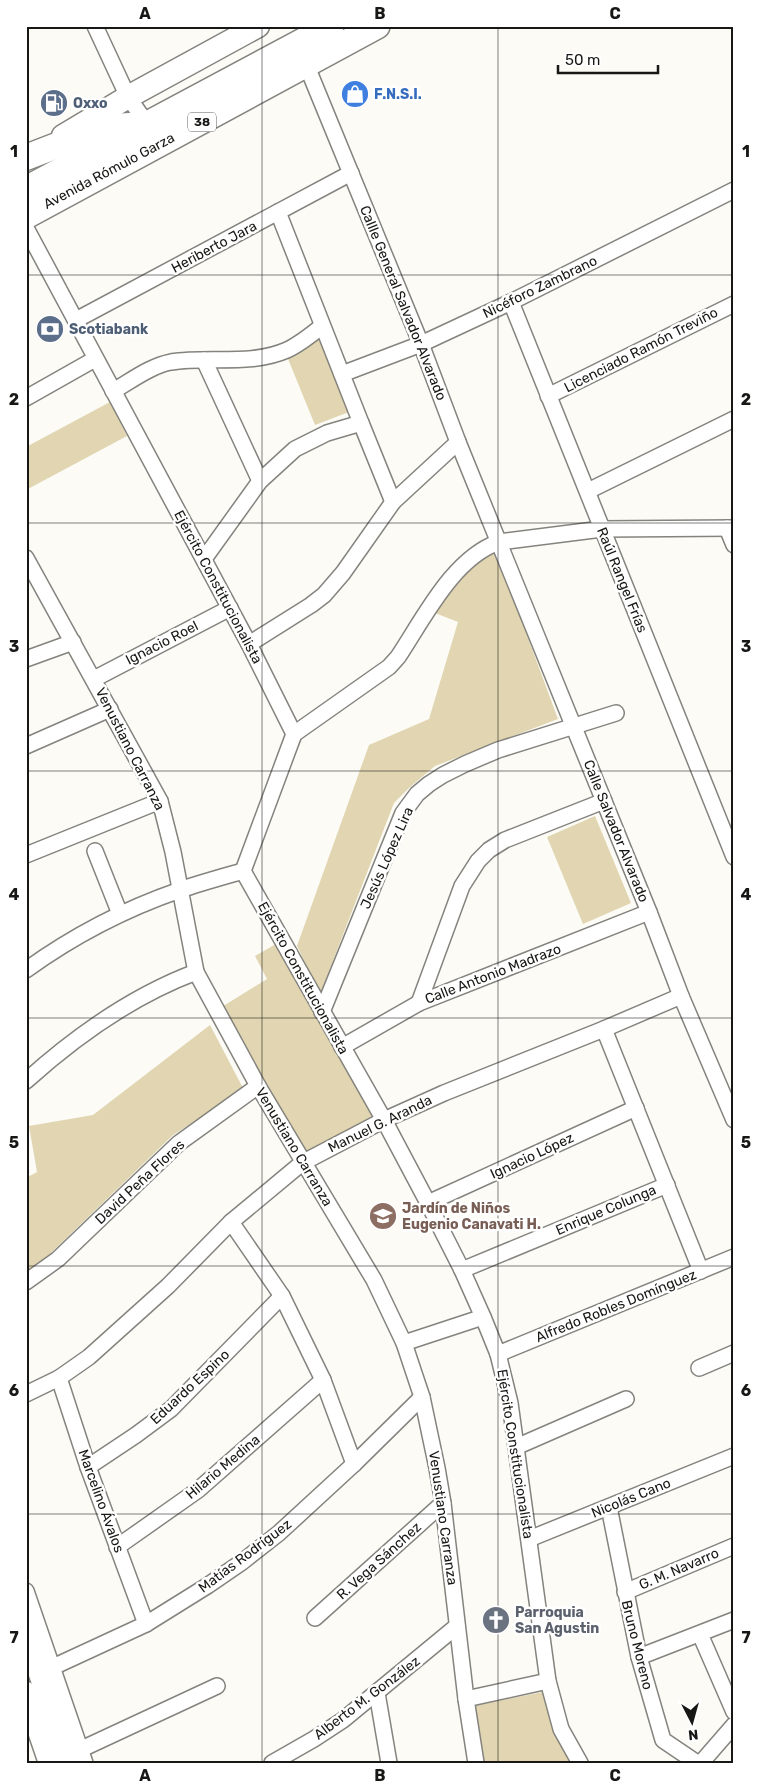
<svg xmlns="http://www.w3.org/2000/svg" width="760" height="1789" viewBox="0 0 760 1789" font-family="Rubik,sans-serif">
<rect width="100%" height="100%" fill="#fcfbf6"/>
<!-- green -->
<g fill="#e1d6b1">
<polygon points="332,332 362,407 315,425 286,354"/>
<polygon points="110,402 127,436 26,490 26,447"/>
<polygon points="495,549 558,719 435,766 410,787 394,803 320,994 297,946 369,745 429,719 458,622 435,613 468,568"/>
<polygon points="595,816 631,903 583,924 547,837"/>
<polygon points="276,944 373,1118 299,1156 220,1008 267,979 255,956"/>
<polygon points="210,1025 244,1090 173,1135 26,1277 26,1178 37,1172 29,1126 93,1115"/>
<polygon points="543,1692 552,1723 570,1763 480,1763 473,1706"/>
</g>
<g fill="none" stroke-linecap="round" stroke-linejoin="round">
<defs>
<g id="street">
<polyline points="95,26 128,97 148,125"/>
<polyline points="306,64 421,344 458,442 649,912 681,996 734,1120"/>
<polyline points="278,212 361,423"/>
<polyline points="26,228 249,644 294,734 243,871 384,1120 428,1203 462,1270 483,1317 498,1354 510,1403 548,1681 561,1729 580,1763"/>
<polyline points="511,302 734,857"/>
<polyline points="76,320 351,173"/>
<polyline points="204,360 260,481"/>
<polyline points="342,374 421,344 511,302 734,190"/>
<path d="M113,391C131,381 150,366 171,362C209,356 251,366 287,350C300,344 311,335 322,326"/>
<polyline points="548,396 734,304"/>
<polyline points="26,398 95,359"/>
<polyline points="588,491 734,419"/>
<polyline points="727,528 734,545"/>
<polyline points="26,558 160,801 173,852 196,972 258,1086 374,1280 404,1343 422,1397 437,1468 443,1503 466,1699 476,1763"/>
<polyline points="204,559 260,481 295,449 327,433 361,423 393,502"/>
<polyline points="249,644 311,605 324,595 343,573 393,502 458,442"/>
<polyline points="26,659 73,642"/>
<polyline points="94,679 230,608"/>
<path d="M294,734L389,667L398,657C424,618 453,558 499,542L602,529L734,528"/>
<polyline points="26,746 110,709"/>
<polyline points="95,851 120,914"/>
<polyline points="26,855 160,801"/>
<path d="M26,970C73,936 125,909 180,890C200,883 222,877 243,871"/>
<polyline points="419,1003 462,886 478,861 489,850 505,840 604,801"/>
<polyline points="322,1012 403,813 417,794 429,784 443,775 465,764 498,750 616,713"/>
<polyline points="604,1029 701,1271"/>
<polyline points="342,1047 419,1003 649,912"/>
<path d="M26,1081C77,1035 132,996 196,972"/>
<polyline points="428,1203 636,1108"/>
<polyline points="231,1222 282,1296 323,1380 354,1464"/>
<polyline points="462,1270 667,1185"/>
<polyline points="26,1282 58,1259 179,1143 258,1086"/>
<polyline points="404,1343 483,1317"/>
<polyline points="498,1354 734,1257"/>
<polyline points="699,1368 734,1353"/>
<polyline points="59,1378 88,1467 146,1624"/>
<polyline points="26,1394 59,1378 89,1357 168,1286 231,1222 302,1163 384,1120 444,1093 604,1029 681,996"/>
<polyline points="516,1447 626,1399"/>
<polyline points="88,1467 136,1435 171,1409 282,1296"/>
<polyline points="609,1507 639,1657 663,1740 697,1763"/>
<polyline points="529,1539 734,1456"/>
<polyline points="117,1547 198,1490 323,1380"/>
<polyline points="26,1591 85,1763"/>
<polyline points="625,1592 734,1546"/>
<polyline points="315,1618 443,1503"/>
<polyline points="700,1634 734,1712"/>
<polyline points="639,1657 734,1620"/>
<polyline points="39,1671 53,1667 146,1624 207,1586 242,1562 279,1533 354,1464 422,1397"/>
<polyline points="377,1693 389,1763"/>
<polyline points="466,1699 548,1681"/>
<polyline points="73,1753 217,1686"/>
<polyline points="272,1763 314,1739 343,1720 457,1626"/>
<polyline points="701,1763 734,1725"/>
</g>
<g id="secondary">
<polyline points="63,136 128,97 258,26"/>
<polyline points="26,1634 71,1763"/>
<polyline points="26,1693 50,1763"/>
</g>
<g id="primary">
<polyline points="27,157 105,127 138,125"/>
<polyline points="26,189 331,26"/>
<polyline points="26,216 377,26"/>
</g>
</defs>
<!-- street casing -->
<use href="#street" stroke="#84837e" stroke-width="18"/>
<!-- secondary casing -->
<use href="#secondary" stroke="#84837e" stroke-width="25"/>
<!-- primary casing -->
<use href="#primary" stroke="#84837e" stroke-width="28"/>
<!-- street -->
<use href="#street" stroke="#fff" stroke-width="15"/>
<!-- secondary -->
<use href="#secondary" stroke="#fff" stroke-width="22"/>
<!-- primary -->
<use href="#primary" stroke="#fff" stroke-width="25"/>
</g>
<!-- grid -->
<path fill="none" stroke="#171715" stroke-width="1" stroke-opacity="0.55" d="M262,26V1763M498,26V1763M26,275H734M26,523H734M26,771H734M26,1018H734M26,1266H734M26,1514H734"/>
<!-- icons -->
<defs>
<symbol id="shop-disc" viewBox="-11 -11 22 22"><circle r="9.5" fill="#3f7fe0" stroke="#fff"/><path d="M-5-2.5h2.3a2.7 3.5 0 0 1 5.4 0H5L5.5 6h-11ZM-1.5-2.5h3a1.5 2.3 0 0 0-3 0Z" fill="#fff"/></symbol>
<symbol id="fuel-disc" viewBox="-11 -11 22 22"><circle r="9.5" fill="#5c6f8a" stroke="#fff"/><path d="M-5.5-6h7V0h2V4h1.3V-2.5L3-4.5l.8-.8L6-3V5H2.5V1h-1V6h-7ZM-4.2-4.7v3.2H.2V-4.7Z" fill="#fff"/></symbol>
<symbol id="bank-disc" viewBox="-11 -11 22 22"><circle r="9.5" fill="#5c6f8a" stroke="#fff"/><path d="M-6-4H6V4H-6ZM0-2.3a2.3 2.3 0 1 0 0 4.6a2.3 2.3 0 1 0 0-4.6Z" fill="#fff"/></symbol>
<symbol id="school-disc" viewBox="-11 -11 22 22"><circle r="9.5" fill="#8d6e63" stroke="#fff"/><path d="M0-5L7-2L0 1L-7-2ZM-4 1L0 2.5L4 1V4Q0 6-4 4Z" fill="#fff"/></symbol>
<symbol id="church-disc" viewBox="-11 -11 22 22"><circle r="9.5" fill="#6b7280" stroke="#fff"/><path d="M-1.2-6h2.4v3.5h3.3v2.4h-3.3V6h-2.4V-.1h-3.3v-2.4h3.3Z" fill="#fff"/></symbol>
</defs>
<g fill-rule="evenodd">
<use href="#shop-disc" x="339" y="78" width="32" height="32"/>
<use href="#fuel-disc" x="38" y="87" width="32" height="32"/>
<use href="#bank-disc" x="34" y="313" width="32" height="32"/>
<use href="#school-disc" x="367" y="1200" width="32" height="32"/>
<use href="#church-disc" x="480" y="1604" width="32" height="32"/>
</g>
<g text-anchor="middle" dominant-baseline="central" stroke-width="5" stroke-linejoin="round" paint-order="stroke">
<!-- shield labels -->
<rect fill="#fff" stroke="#5d5d5b" stroke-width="1" x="188" y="112.5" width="28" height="19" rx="4"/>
<g font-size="12" font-weight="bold" fill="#171715">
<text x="202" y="122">38</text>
</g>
<!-- shop labels -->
<g font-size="14" font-weight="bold" fill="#366cbe" stroke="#fff" text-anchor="start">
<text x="374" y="94">F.N.S.I.</text>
</g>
<!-- service labels -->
<g font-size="14" font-weight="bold" fill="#4e5e75" stroke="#fff" text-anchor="start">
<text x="73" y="103">Oxxo</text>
<text x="69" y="329">Scotiabank</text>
</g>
<!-- street labels -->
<g font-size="14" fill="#171715" stroke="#fff">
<text transform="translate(109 171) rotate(-28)">Avenida Rómulo Garza</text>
<text transform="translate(214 247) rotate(-28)">Heriberto Jara</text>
<text transform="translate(540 287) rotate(-26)">Nicéforo Zambrano</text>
<text transform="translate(403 303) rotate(68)">Callle General Salvador Alvarado</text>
<text transform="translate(641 350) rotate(-27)">Licenciado Ramón Treviño</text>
<text transform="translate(622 580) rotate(68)">Raúl Rangel Frías</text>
<text transform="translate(218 587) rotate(62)">Ejército Constitucionalista</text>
<text transform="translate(162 643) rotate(-27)">Ignacio Roel</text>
<text transform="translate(130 749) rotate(63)">Venustiano Carranza</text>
<text transform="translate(616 831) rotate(68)">Calle Salvador Alvarado</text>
<text transform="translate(387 858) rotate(-66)">Jesús López Lira</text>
<text transform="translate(493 974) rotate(-21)">Calle Antonio Madrazo</text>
<text transform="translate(303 978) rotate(61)">Ejército Constitucionalista</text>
<text transform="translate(380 1124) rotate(-26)">Manuel G. Aranda</text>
<text transform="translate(294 1147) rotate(59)">Venustiano Carranza</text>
<text transform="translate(532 1156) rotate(-25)">Ignacio López</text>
<text transform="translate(140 1182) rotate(-43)">David Peña Flores</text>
<text transform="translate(606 1210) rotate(-23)">Enrique Colunga</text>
<text transform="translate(616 1306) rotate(-22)">Alfredo Robles Domínguez</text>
<text transform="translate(190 1387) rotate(-43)">Eduardo Espino</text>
<text transform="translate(515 1454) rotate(81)">Ejército Constitucionalista</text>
<text transform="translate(223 1467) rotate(-40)">Hilario Medina</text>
<text transform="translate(631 1498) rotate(-22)">Nicolás Cano</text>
<text transform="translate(101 1501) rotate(70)">Marcelino Ávalos</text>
<text transform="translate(443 1518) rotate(82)">Venustiano Carranza</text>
<text transform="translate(245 1556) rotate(-37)">Matías Rodríguez</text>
<text transform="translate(379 1561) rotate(-42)">R. Vega Sánchez</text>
<text transform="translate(679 1569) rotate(-23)">G. M. Navarro</text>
<text transform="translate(637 1645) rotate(76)">Bruno Moreno</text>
<text transform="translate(367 1698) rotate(-37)">Alberto M. González</text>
</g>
<!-- education labels -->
<g font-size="14" font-weight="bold" fill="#785e54" stroke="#fff" text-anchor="start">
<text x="402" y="1208">Jardín de Niños<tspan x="402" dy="16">Eugenio Canavati H.</tspan></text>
</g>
<!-- worship labels -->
<g font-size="14" font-weight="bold" fill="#5b616d" stroke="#fff" text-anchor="start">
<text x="515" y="1612">Parroquia<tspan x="515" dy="16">San Agustin</tspan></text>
</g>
</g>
<!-- border -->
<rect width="760" height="1789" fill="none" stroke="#ffffff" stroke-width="55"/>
<!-- north arrow -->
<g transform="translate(692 1722) rotate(174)" stroke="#ffffff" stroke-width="4" paint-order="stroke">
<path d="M0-4L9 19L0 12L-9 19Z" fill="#171715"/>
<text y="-8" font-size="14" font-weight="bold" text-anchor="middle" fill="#171715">N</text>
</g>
<!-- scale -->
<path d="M558 65v8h100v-8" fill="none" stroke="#171715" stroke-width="2.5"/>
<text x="565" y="65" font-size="15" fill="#171715" stroke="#ffffff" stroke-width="4" paint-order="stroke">50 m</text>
<rect x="28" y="28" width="704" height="1734" fill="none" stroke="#171715" stroke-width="2"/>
<g font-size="16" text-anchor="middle" font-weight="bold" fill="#171715">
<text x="145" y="19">A</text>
<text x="380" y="19">B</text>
<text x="615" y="19">C</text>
<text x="14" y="157">1</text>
<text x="746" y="157">1</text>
<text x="14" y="405">2</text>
<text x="746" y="405">2</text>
<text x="14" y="652">3</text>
<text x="746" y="652">3</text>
<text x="14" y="900">4</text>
<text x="746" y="900">4</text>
<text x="14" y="1148">5</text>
<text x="746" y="1148">5</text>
<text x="14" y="1396">6</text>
<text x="746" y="1396">6</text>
<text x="14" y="1643">7</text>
<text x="746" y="1643">7</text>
<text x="145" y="1781">A</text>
<text x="380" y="1781">B</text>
<text x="615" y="1781">C</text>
</g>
</svg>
